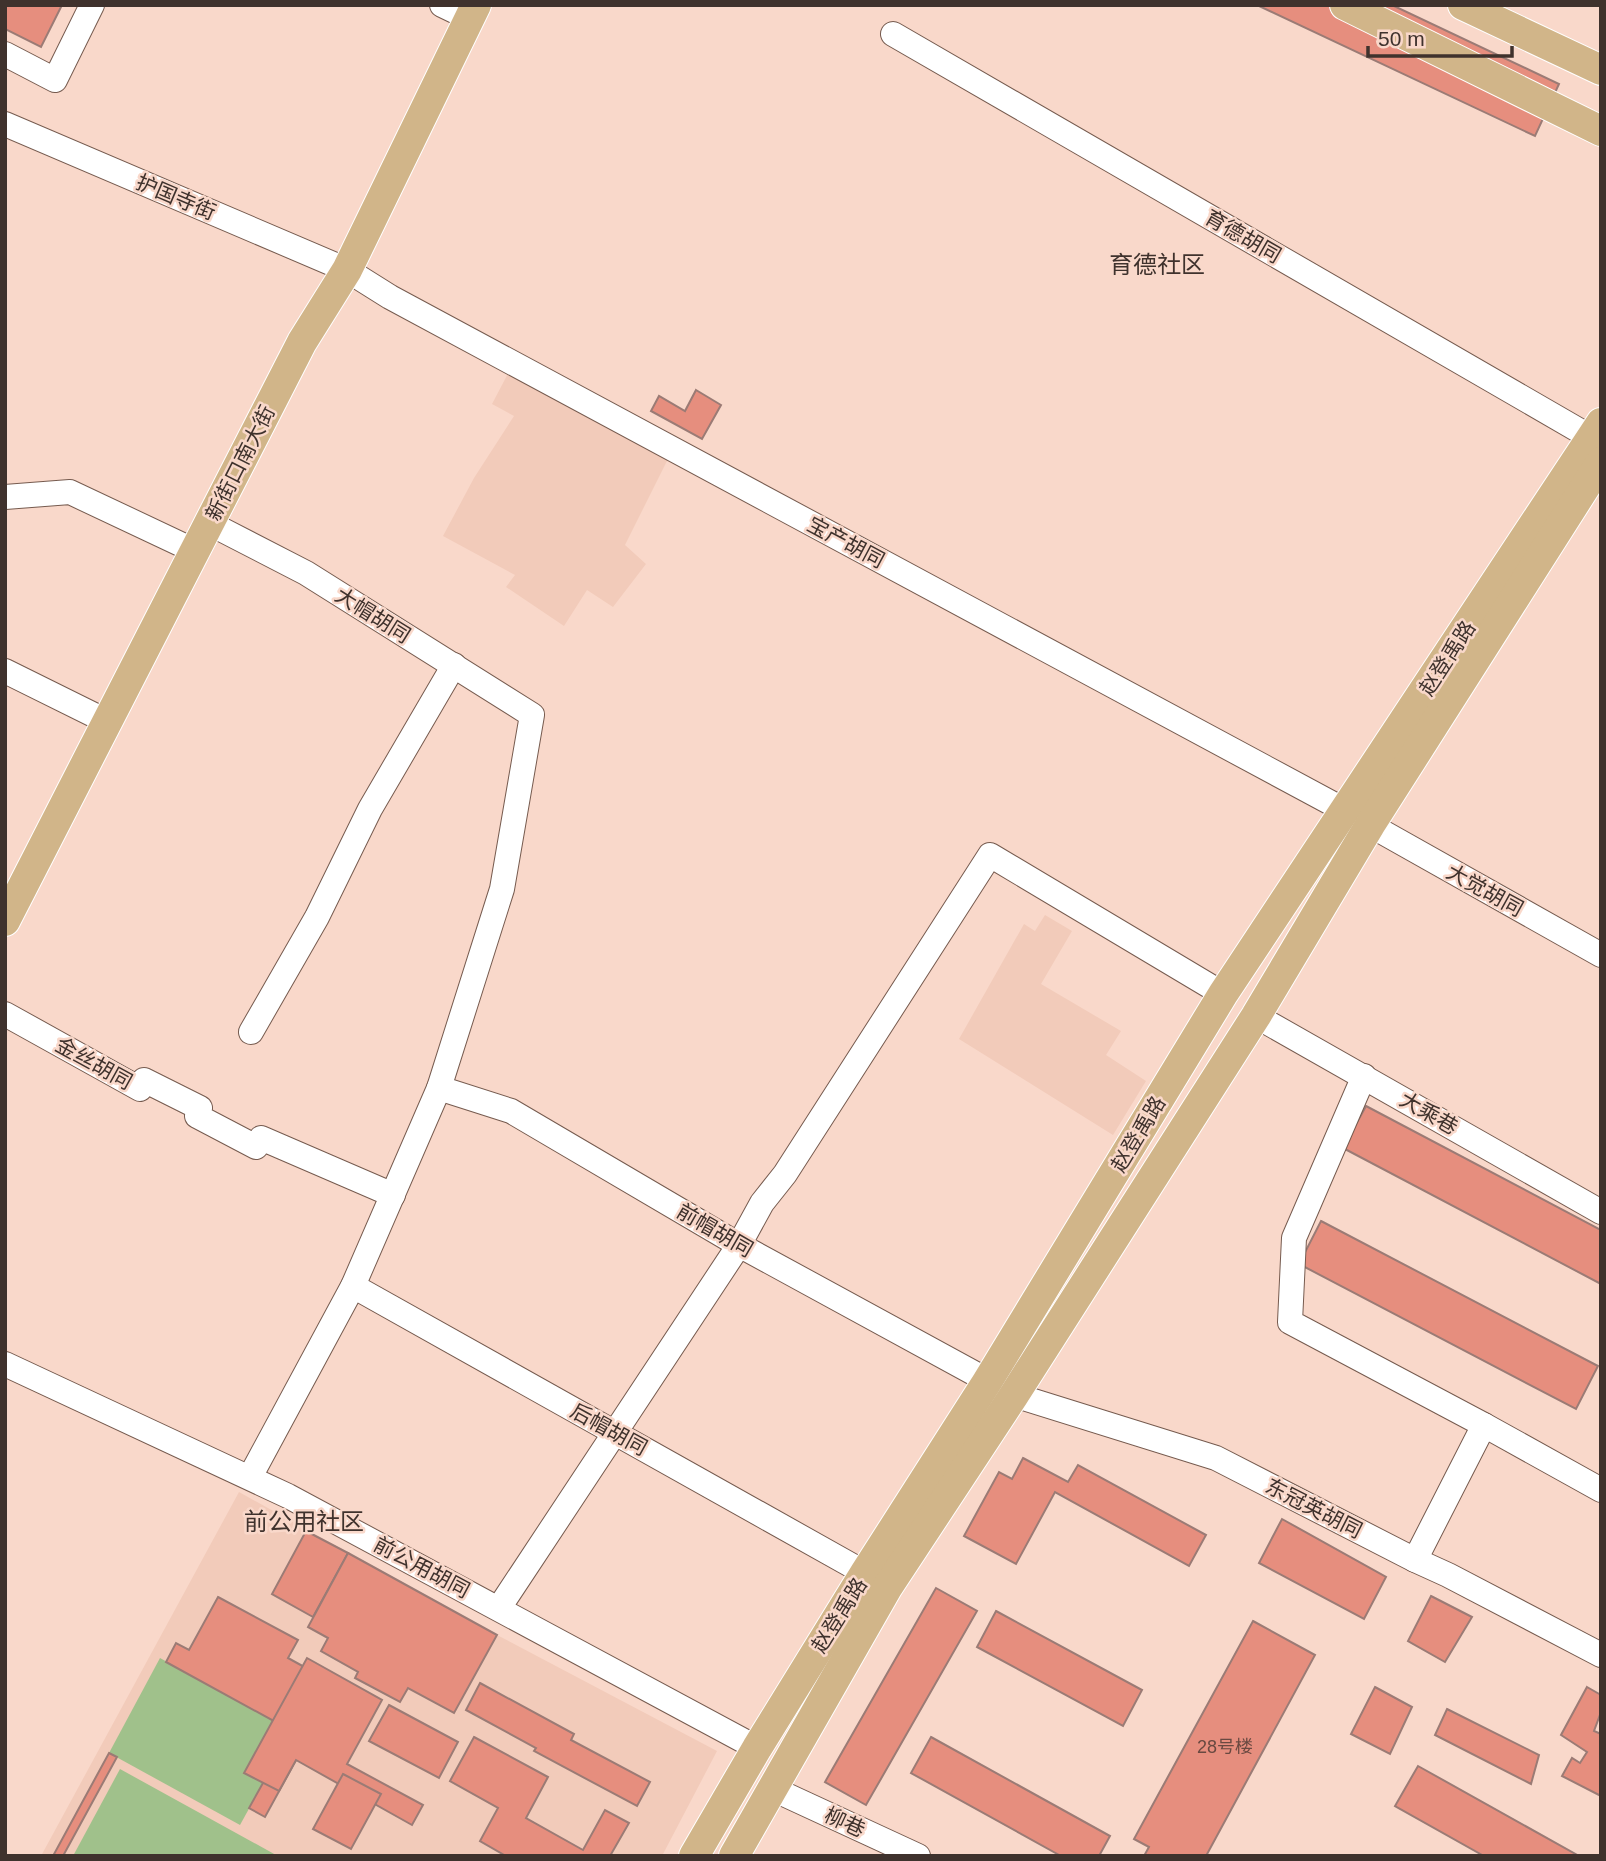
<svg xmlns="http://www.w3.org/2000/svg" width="1606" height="1861" viewBox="0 0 1606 1861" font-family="Arial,'Noto Sans SC',sans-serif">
<rect width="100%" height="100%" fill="#f9d8ca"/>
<!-- built -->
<g fill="#f2cbba">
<polygon points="512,366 672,451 625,545 646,564 613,607 587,590 564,626 506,587 515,575 443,536 474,478 514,416 492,404"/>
<polygon points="1045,915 1072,931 1041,984 1121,1031 1106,1055 1146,1081 1113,1135 959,1039 1024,924 1035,931"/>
<polygon points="239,1492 497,1635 717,1751 662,1856 41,1856"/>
</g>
<!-- green -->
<g fill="#a0c18b">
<polygon points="160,1658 292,1731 240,1825 109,1753"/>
<polygon points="120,1769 276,1855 276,1856 73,1856"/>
</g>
<!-- building -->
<g fill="#e68e7e" stroke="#9b7b75" stroke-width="2">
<polygon points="5,5 62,5 41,47 5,29"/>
<polygon points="1257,5 1392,5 1559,84 1535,136"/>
<polygon points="696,390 721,405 702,439 651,411 659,396 685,411"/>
<polygon points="1366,1106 1601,1230 1601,1284 1343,1148"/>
<polygon points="1321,1221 1598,1366 1576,1409 1299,1264"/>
<polygon points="1023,1458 1068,1482 1078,1465 1206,1535 1189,1566 1055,1492 1016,1564 964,1536 999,1472 1012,1479"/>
<polygon points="1282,1519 1386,1577 1364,1619 1259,1563"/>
<polygon points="306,1531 348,1553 313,1617 272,1594"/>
<polygon points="348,1553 497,1635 454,1713 408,1688 400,1702 355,1678 358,1672 321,1651 328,1638 308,1627"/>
<polygon points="936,1588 977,1611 866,1805 825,1782"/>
<polygon points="1431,1596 1472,1617 1445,1662 1408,1641"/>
<polygon points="218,1597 298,1640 288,1658 337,1685 265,1817 249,1808 292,1731 166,1662 176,1643 189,1650"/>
<polygon points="996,1611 1142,1690 1123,1726 977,1647"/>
<polygon points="1253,1621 1315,1655 1206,1856 1144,1856 1149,1847 1134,1839"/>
<polygon points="307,1658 382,1700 347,1764 423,1805 412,1825 296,1760 279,1791 244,1773"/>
<polygon points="480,1683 574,1734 571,1740 650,1782 637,1806 534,1751 536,1748 466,1710"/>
<polygon points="1375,1687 1412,1707 1390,1754 1351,1734"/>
<polygon points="1587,1687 1601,1695 1601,1712 1594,1731 1601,1734 1601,1796 1562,1776 1572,1758 1580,1763 1587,1752 1561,1735"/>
<polygon points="389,1705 458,1742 439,1778 369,1741"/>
<polygon points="1447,1709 1539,1755 1531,1784 1435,1735"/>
<polygon points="474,1737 548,1777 526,1818 583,1850 605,1810 629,1823 610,1856 506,1856 480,1841 498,1808 450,1781"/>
<polygon points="931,1737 1110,1836 1099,1856 1061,1856 911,1773"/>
<polygon points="109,1753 117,1757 63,1856 53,1856"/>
<polygon points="1418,1766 1579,1856 1484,1856 1395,1806"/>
<polygon points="343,1774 381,1794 351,1849 313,1829"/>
</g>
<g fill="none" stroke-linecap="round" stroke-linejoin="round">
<defs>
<g id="minor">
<polyline points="442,5 469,18"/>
<polyline points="893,34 1592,438"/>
<polyline points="5,54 55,80 92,5"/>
<polyline points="5,124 347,270 390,297 1346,811"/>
<polyline points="5,497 70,492 195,551"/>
<polyline points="209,523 306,573 532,715 502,889 439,1088 353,1286 250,1477"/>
<polyline points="5,671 108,722"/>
<polyline points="1370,825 1601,955"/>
<polyline points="5,1014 140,1089 144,1080 200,1108 197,1116 256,1147 261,1138 393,1195"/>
<polyline points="1256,1016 1601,1212"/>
<polyline points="251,1032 317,917 370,809 454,665"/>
<polyline points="1364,1076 1294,1238 1290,1322 1484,1425 1415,1560"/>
<polyline points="439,1088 511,1111 739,1245 1014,1395 1216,1458 1415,1560 1448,1575 1601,1655"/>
<polyline points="353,1286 865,1573"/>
<polyline points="5,1364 288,1496 757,1748"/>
<polyline points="1484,1425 1601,1490"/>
<polyline points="499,1608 739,1245 762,1203 785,1174 990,855 1223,994"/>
<polyline points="773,1789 918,1856"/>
</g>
<g id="major">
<polyline points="1345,5 1601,131"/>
<polyline points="1463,5 1601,70"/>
<polyline points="5,921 302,342 347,270 476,5"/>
<polyline points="694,1856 757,1748 865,1573 987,1382 1223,994 1601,423"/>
<polyline points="734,1856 887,1588 1014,1395 1256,1016 1370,825 1601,462"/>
</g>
</defs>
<!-- minor casing -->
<use href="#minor" stroke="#765b4f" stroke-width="26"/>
<!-- major casing -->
<use href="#major" stroke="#fff" stroke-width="32"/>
<!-- minor -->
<use href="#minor" stroke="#fff" stroke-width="24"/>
<!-- major -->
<use href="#major" stroke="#d1b589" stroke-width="30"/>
</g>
<g text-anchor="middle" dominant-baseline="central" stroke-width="5" stroke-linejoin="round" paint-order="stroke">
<!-- number labels -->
<g font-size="18" fill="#694941">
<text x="1225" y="1747">28号楼</text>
</g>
<!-- street labels -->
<g font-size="21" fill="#3f322d" stroke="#f9d8ca">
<text transform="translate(176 197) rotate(23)">护国寺街</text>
<text transform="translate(1243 236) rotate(30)">育德胡同</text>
<text transform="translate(240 463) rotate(-63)">新街口南大街</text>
<text transform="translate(846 542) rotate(28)">宝产胡同</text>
<text transform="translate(373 615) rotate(32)">大帽胡同</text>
<text transform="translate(1447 658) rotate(-57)">赵登禹路</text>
<text transform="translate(1485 890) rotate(29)">大觉胡同</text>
<text transform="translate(94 1063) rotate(29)">金丝胡同</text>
<text transform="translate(1429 1113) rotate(30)">大乘巷</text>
<text transform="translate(1138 1134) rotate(-59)">赵登禹路</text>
<text transform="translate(715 1230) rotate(30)">前帽胡同</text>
<text transform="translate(609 1429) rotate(29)">后帽胡同</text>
<text transform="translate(1314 1508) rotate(27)">东冠英胡同</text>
<text transform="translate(422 1567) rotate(28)">前公用胡同</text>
<text transform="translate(839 1615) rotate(-58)">赵登禹路</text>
<text transform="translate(845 1822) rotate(25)">柳巷</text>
</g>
<!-- quarter labels -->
<g font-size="24" fill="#3f322d" stroke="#f9d8ca">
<text x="1157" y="264">育德社区</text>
<text x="304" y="1521">前公用社区</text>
</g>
</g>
<!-- border -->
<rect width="1606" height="1861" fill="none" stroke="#3f322d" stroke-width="14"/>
<!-- scale -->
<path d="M1368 46v10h144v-10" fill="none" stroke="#3f322d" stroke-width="3.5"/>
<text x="1378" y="46" font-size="21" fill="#3f322d" stroke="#f9d8ca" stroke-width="5" paint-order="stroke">50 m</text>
</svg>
